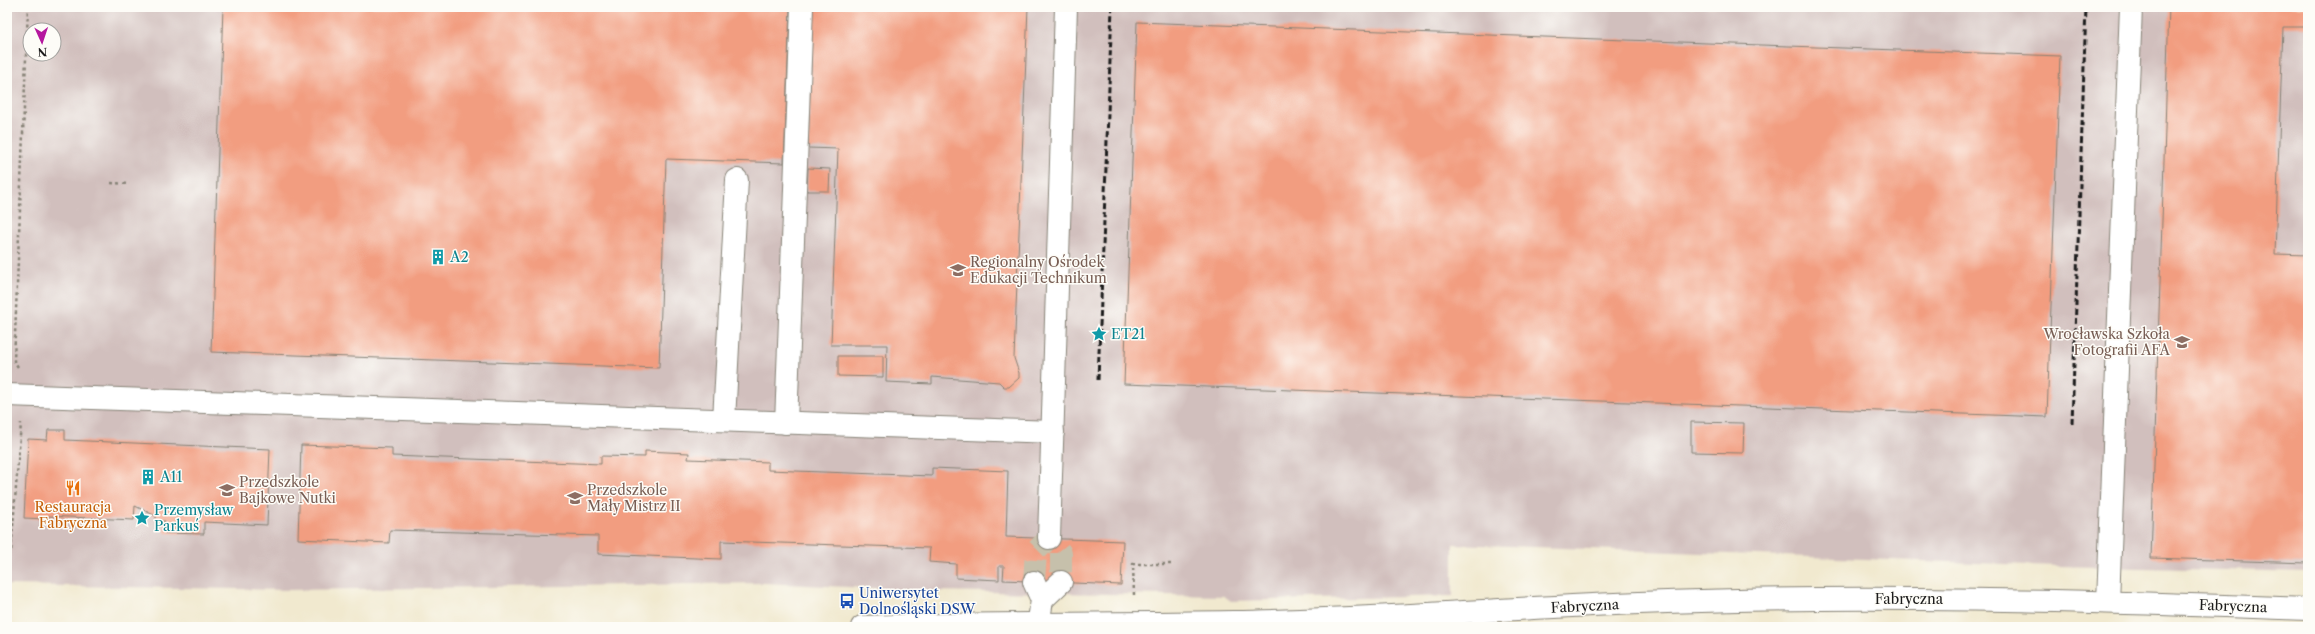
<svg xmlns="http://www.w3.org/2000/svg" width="2315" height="634" viewBox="0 0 2315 634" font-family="'Libre Caslon Text',serif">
<rect width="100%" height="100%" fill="#fdfcf7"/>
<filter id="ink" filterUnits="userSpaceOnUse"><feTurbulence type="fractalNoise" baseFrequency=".025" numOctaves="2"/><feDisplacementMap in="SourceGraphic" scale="8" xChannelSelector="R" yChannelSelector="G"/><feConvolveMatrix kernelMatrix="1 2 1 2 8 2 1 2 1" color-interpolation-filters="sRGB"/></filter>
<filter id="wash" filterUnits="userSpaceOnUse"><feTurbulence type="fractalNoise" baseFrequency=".012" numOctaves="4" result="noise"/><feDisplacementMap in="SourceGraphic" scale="16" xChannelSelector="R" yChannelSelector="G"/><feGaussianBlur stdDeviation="0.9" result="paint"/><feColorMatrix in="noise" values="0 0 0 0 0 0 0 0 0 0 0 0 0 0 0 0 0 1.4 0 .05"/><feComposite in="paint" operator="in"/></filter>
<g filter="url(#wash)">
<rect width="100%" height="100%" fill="#f1e9cf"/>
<!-- industrial -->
<path fill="#d1bfbd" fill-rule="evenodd" d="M7,7H2308V572L2057,566L1453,544V596L1231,601L1224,596L931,591L764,583L291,590L7,585ZM30,30H54V54H30Z"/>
<g id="blocks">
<!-- building -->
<g fill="#f29d80">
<polygon points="223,7 790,7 784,163 666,159 659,368 211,352"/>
<polygon points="813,7 1028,7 1014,358 1019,373 1019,378 1009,387 1004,387 999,382 932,377 932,384 886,382 887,345 831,345 838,149 808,148"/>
<polygon points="2169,7 2308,7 2308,27 2283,27 2275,254 2308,255 2308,563 2151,558"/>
<polygon points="1137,22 2060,56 2047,417 1124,384"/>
<polygon points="808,168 830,169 829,191 807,191"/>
<polygon points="838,356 883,356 883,377 838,376"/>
<polygon points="1691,422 1744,423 1743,453 1691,452"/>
<polygon points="48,430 65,430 65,440 270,449 267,525 204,522 204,534 165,533 165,521 156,521 156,516 135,506 134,520 47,516 47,519 24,518 28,439 47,440"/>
<polygon points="301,445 392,448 392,456 601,464 601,456 645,457 645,451 689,453 688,459 768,462 768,470 932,476 932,468 1008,471 1006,537 1123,541 1121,585 1003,580 1004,566 999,566 999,580 956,578 956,564 929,562 930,548 721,541 721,559 598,554 598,536 390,530 389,543 298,539"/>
</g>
</g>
</g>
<g filter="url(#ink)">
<use href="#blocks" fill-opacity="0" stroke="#868276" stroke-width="1"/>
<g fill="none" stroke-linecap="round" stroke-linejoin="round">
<!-- minor-tunnel -->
<polyline stroke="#c6c0ab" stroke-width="22" stroke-dasharray="22 11" stroke-linecap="butt" points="1034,582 1036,551 1049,538 1061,553 1061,582"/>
<defs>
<g id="minor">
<polyline points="7,395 1053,432"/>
<polyline points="724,420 737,180"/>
<polyline points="786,423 802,7"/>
<polyline points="1049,538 1066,7"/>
<polyline points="1034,582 1042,600 1038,627"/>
<polyline points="1042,600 1061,582"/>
<polyline points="2108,602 2131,7"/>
<path d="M862,627C986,623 1109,624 1233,622C1369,620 1504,608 1639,603C1862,594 2085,601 2308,609"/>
</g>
</defs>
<!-- minor casing -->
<use href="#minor" stroke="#868276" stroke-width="24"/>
<!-- path -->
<g stroke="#868276" stroke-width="2.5" stroke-dasharray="3 3" stroke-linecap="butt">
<polyline points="111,183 129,184"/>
<polyline points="18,367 14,361 28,7"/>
<polyline points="7,552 11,552 21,423"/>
<polyline points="1134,595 1133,564 1174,564"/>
</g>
<!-- minor -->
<use href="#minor" stroke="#fff" stroke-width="22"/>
<!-- rail -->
<g stroke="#1c1c1c" stroke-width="3" stroke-dasharray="6 3" stroke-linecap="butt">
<polyline points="1098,380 1112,7"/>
<polyline points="2072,423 2086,7"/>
</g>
</g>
</g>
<!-- icons -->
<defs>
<symbol id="building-bare" viewBox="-9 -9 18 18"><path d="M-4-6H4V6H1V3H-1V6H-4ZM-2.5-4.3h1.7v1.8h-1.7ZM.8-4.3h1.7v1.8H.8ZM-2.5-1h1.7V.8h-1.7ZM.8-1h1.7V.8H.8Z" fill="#0f9aa8" stroke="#fdfcf7" stroke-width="2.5" paint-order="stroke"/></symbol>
<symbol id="school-bare" viewBox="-9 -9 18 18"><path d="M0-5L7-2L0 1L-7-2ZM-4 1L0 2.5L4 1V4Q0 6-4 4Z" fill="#8d6e63" stroke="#fdfcf7" stroke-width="2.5" paint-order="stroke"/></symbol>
<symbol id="sight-bare" viewBox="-9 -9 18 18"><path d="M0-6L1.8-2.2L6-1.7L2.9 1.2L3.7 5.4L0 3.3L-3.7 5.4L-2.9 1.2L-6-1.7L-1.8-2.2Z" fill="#0f9aa8" stroke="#fdfcf7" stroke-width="2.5" paint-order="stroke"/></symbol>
<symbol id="university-bare" viewBox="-9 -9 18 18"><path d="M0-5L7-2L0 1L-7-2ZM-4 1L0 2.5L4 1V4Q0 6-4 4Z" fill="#8d6e63" stroke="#fdfcf7" stroke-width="2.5" paint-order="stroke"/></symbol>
<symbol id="restaurant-bare" viewBox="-9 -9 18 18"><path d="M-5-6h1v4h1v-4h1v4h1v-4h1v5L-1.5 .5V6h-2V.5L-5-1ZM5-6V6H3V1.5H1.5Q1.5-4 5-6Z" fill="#e8710a" stroke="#fdfcf7" stroke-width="2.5" paint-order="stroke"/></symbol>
<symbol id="bus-bare" viewBox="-9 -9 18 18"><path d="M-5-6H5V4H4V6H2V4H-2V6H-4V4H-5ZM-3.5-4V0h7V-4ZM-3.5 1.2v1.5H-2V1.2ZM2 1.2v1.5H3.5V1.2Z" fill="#1a4fb4" stroke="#fdfcf7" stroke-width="2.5" paint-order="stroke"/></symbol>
</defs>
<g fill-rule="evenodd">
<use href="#building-bare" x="427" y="246" width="22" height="22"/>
<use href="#school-bare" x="947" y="259" width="22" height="22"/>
<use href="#sight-bare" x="1088" y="323" width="22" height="22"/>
<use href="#university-bare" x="2171" y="331" width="22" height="22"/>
<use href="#building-bare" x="137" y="466" width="22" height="22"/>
<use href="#restaurant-bare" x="62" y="477" width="22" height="22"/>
<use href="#school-bare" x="216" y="479" width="22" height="22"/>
<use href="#school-bare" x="564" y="487" width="22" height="22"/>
<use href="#sight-bare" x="131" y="507" width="22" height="22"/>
<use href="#bus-bare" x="836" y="590" width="22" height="22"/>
</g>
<g text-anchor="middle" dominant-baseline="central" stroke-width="3" stroke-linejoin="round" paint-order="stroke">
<!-- culture labels -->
<g font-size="14" fill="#0d838f" stroke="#fdfcf7" text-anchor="start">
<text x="450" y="257">A2</text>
<text x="1111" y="334">ET21</text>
<text x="160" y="477">A11</text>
<text x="154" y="510">Przemysław<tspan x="154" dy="16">Parkuś</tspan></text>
</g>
<!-- education labels -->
<g font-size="14" fill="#785e54" stroke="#fdfcf7" text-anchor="start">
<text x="970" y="262">Regionalny Ośrodek<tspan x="970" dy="16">Edukacji Technikum</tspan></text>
<text x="2170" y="334" text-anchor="end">Wrocławska Szkoła<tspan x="2170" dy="16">Fotografii AFA</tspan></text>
<text x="239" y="482">Przedszkole<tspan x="239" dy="16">Bajkowe Nutki</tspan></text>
<text x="587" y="490">Przedszkole<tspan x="587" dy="16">Mały Mistrz II</tspan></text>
</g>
<!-- food labels -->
<g font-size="14" fill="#c56008" stroke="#fdfcf7">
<text x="73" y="507">Restauracja<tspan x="73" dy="16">Fabryczna</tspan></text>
</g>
<!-- transit labels -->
<g font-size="14" fill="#164399" stroke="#fdfcf7" text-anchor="start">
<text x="859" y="593">Uniwersytet<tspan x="859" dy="16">Dolnośląski DSW</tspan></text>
</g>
<!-- street labels -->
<g font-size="14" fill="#1c1c1c" stroke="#fdfcf7">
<text x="1909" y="599">Fabryczna</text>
<text transform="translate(1585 606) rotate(-3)">Fabryczna</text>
<text transform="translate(2233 606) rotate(2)">Fabryczna</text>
</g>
</g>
<!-- margin -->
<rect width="2315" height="634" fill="none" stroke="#fdfcf7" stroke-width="24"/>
<!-- north arrow -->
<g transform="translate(42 42) rotate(177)"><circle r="19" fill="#fdfcf7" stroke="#a3a29f"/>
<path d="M0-3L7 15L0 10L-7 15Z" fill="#b5179e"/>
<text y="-6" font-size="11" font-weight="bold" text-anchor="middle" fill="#1c1c1c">N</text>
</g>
</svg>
